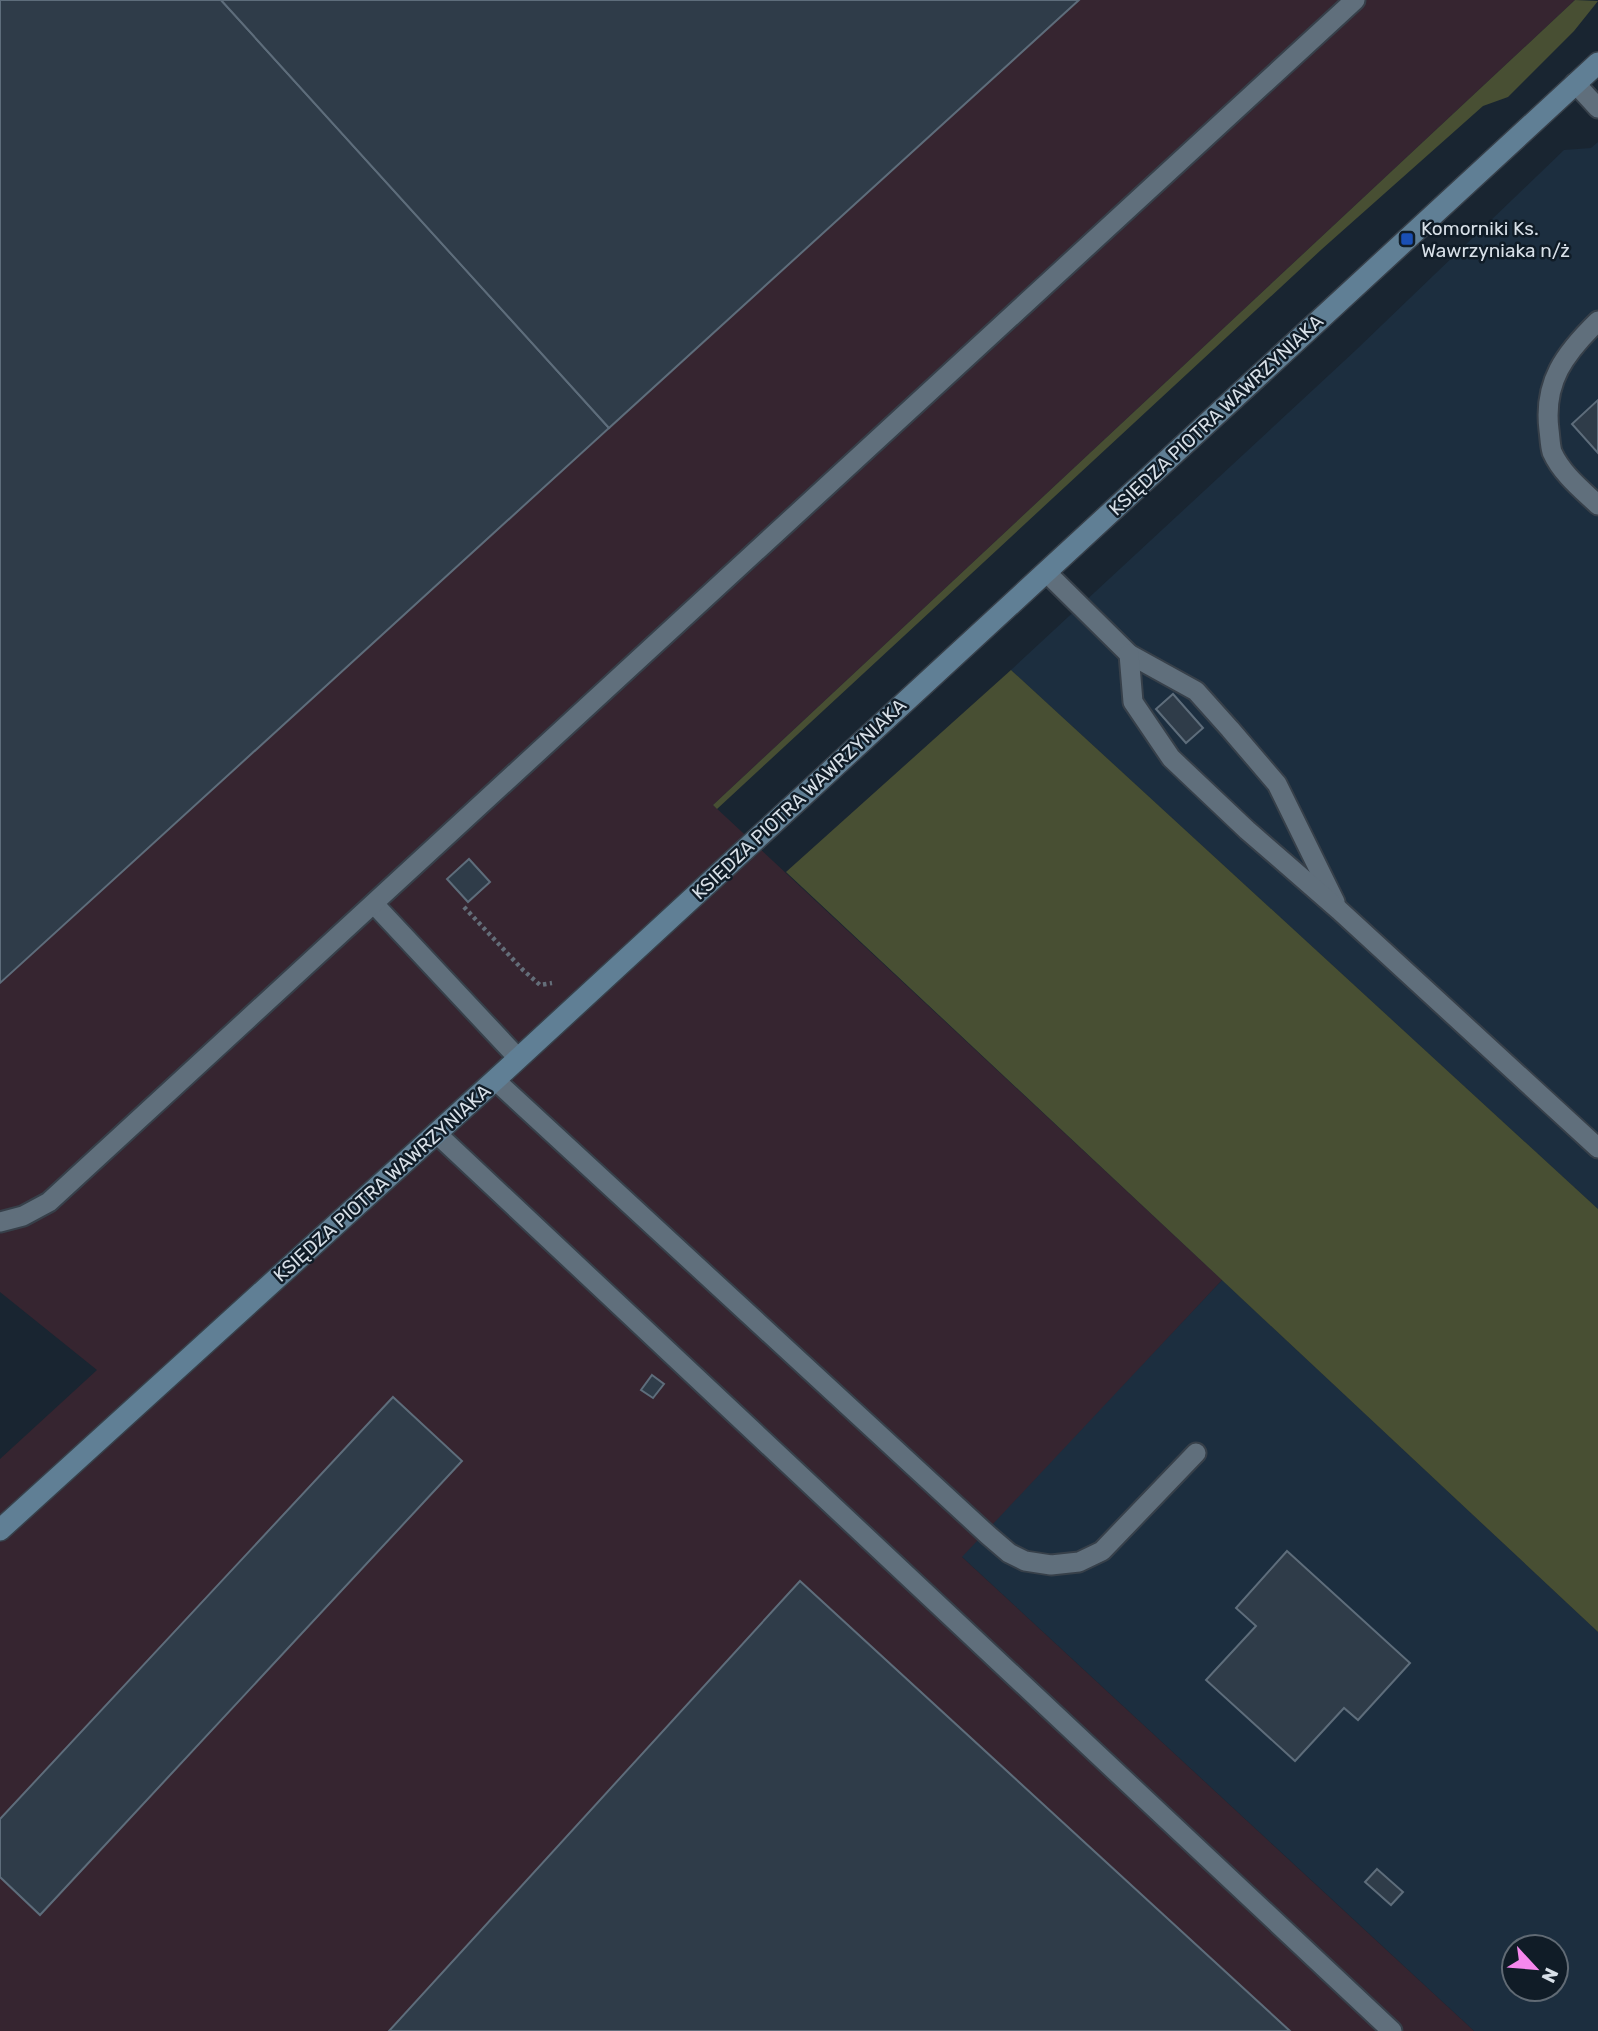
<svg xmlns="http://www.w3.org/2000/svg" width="1598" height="2031" viewBox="0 0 1598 2031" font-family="Rubik,sans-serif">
<rect width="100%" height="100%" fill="#192531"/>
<!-- built -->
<g fill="#1c2e3f" fill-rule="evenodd">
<polygon points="1598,142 1598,1209 1011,670 1356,350 1564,150 1591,148"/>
<path d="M1222,1280L1598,1632V2031H1474L961,1556ZM1514,1947H1556V1989H1514Z"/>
</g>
<!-- industrial -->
<polygon fill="#362530" points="0,0 1575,0 713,805 1222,1280 962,1557 1474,2031 0,2031 0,1459 97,1370 0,1292"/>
<!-- green -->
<g fill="#484f33">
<polygon points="1575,0 1598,1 1574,31 1508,97 1483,106 1322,249 717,809 713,805"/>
<polygon points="1011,670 1598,1209 1598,1632 786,872"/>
</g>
<!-- building -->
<g fill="#2f3c49" stroke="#5e6d7b" stroke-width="2">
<polygon points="0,0 221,0 609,428 0,983"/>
<polygon points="221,0 1079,0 609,428"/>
<polygon points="1598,400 1598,453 1572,424"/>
<polygon points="1173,694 1203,728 1186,743 1156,709"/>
<polygon points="469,859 490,882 468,902 447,879"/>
<polygon points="652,1375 664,1384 653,1398 641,1390"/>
<polygon points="393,1397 462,1461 40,1915 0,1877 0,1819"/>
<polygon points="1287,1551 1410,1663 1358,1720 1344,1708 1295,1761 1206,1680 1256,1626 1236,1608"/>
<polygon points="800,1581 1290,2031 389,2031"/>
<polygon points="1377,1869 1403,1892 1391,1905 1365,1882"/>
</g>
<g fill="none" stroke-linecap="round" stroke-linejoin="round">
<defs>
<g id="lane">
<polyline points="1575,83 1598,108"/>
<path d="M1598,321C1565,353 1543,382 1549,430C1550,437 1550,445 1552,452C1562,474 1581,489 1598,505"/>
<polyline points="1046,572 1129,654 1196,691 1230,729 1277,784 1335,902"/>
<polyline points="1129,654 1133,702 1171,758 1247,830 1339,910 1598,1148"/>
<polyline points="374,904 518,1058"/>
<polyline points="495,1080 988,1535 1009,1553 1025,1561 1051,1565 1079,1562 1102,1551 1196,1453"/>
<polyline points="436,1133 1392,2031"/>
<polyline points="0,1222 23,1216 49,1202 1355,0"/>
</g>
<polyline id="secondary" points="0,1530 495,1080 1598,63"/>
</defs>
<!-- lane casing -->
<use href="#lane" stroke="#37404a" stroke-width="23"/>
<!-- secondary casing -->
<use href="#secondary" stroke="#37404a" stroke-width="24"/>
<!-- path -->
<polyline stroke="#646e79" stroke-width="4.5" stroke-dasharray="3.5 3.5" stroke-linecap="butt" points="464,907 523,970 540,985 552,983"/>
<!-- lane -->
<use href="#lane" stroke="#606f7c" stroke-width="19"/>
<!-- secondary -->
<use href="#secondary" stroke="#607f95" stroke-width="21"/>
</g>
<!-- markers -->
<rect fill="#1a4fb4" stroke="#101c27" stroke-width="2.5" x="1400" y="232" width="14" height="14" rx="3.5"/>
<g text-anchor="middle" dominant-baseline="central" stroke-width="5" stroke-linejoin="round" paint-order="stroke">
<!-- poi labels -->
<g font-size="19" fill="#d7dfe7" stroke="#101c27" text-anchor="start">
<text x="1421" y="228">Komorniki Ks.<tspan x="1421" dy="22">Wawrzyniaka n/ż</tspan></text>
</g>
<!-- street labels -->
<g font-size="19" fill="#d7dfe7" stroke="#101c27">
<text transform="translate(1216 415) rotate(-43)">KSIĘDZA PIOTRA WAWRZYNIAKA</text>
<text transform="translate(799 799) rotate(-43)">KSIĘDZA PIOTRA WAWRZYNIAKA</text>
<text transform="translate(382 1183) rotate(-42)">KSIĘDZA PIOTRA WAWRZYNIAKA</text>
</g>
</g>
<!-- north arrow -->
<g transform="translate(1535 1968) rotate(116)"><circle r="33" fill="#101c27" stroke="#606a74" stroke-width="2"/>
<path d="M0-5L12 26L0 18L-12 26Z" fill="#f688ed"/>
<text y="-10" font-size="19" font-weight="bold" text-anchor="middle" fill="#d7dfe7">N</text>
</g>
</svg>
